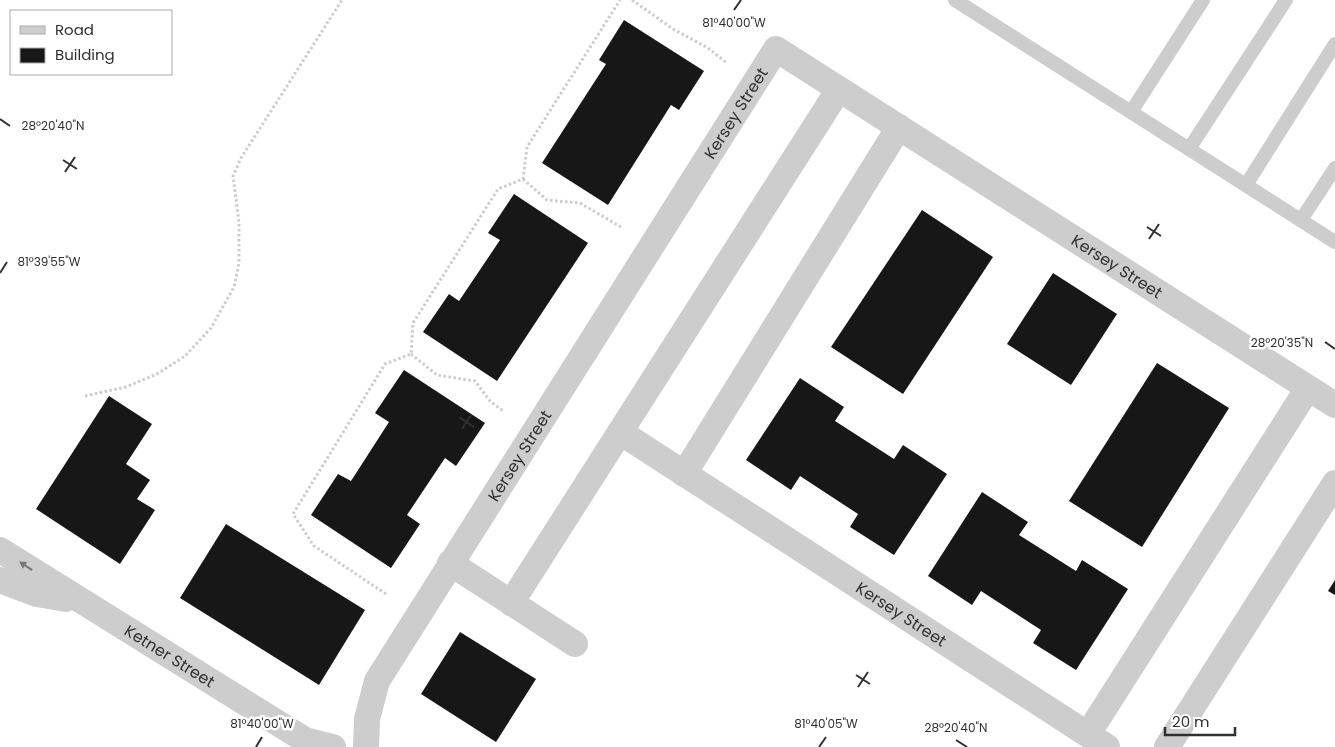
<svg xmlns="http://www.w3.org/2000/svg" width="1335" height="747" viewBox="0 0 1335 747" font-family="Poppins,sans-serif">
<rect width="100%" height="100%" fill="#fff"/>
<!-- building -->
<g fill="#171717">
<polygon points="624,20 704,71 679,110 671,105 608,205 542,163 606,64 599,60"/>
<polygon points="514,194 588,243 497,381 423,332 449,294 459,301 500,240 488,233"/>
<polygon points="922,210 993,257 903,394 831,347"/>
<polygon points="1053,273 1117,314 1071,385 1007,344"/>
<polygon points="1157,363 1229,408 1142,547 1069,501"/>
<polygon points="404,370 485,423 456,466 445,458 407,515 420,524 391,568 311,515 338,474 351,481 389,422 375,413"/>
<polygon points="800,378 844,407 835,421 894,459 903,445 947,474 894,555 850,527 858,514 800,476 791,490 746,460"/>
<polygon points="109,396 152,424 126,464 150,480 137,499 155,510 120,564 36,509"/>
<polygon points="982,492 1028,522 1019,535 1076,571 1082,560 1128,589 1076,670 1033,643 1041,630 981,591 972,605 928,576"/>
<polygon points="226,524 365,610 319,685 180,598"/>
<polygon points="1335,580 1335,595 1328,591"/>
<polygon points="460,632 536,679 496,742 421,694"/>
</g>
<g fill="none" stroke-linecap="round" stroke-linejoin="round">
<!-- path -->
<g stroke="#cdcdcd" stroke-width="3" stroke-dasharray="2.5 2.5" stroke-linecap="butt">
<polyline points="632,0 673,29 708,48 727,63"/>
<polyline points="523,179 547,200 580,203 621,227"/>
<polyline points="411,354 437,375 475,381 490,401 503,411"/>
<polyline points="85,396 126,387 157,374 185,356 211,328 234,287 239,263 239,223 233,176 241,158 342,0"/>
<polyline points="386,594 314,546 293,514 385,364 411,354 413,323 498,189 523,179 527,147 620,0"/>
</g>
<!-- service -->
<g stroke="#cdcdcd" stroke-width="14">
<polyline points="955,0 1335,242"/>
<polyline points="1131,112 1203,0"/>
<polyline points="1189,149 1286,0"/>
<polyline points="1246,185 1335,44"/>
<polyline points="1301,220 1335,168"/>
</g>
<!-- minor -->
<g stroke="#cdcdcd" stroke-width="26">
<path id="s1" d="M620,432L1107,747"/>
<polyline points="684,474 899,127"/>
<path id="s2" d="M0,550L305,740L333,747"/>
<polyline points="450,563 575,644"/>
<polyline points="0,580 37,594 66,599"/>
<polyline points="511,603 839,89"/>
<polyline points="1088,734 1308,388"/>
<path id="s3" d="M366,747L367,719L377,681L776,49L1335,405"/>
<polyline points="1167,747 1335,483"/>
</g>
</g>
<!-- one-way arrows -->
<defs><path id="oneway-solid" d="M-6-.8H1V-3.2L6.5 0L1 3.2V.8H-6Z" transform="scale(1.25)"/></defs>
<use fill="#777" href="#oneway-solid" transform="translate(26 566) rotate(-147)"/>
<!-- ticks -->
<path fill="none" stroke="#303030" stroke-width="2" d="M734,10L741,0M0,119L10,126M63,160L77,169M65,172L75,157M1147,227L1161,236M1149,239L1159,224M0,273L7,262M1325,342L1335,349M459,417L474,427M462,429L471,415M856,675L870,684M858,687L868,672M956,740L967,747M256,747L262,737M819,747L826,737"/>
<g text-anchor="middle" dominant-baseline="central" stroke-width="5" stroke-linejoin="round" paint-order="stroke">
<!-- street labels -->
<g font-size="16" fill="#303030" stroke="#fff">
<text stroke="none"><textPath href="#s3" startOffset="739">Kersey Street</textPath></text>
<text stroke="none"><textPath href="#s3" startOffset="1219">Kersey Street</textPath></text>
<text stroke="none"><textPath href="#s3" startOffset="334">Kersey Street</textPath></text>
<text stroke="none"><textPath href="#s1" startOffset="335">Kersey Street</textPath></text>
<text stroke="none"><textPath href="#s2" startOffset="200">Ketner Street</textPath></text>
</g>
</g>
<g font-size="12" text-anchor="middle" fill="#303030" stroke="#fff" stroke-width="5" stroke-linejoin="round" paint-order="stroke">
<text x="734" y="27">81°40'00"W</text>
<text x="53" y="130">28°20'40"N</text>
<text x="49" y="266">81°39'55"W</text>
<text x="1282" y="347">28°20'35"N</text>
<text x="262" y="728">81°40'00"W</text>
<text x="826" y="728">81°40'05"W</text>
<text x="956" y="732">28°20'40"N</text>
</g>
<!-- legend -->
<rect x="10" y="10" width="162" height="65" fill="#ffffff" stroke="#acacac"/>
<rect x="20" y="26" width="25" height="8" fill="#cdcdcd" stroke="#acacac"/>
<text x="55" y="35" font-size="15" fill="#303030">Road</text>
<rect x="20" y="48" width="25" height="15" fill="#171717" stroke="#acacac"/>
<text x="55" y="60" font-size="15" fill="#303030">Building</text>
<!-- scale -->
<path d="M1165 727v8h70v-8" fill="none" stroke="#303030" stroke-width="2.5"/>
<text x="1172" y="727" font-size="15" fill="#303030" stroke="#ffffff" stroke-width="4" paint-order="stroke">20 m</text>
</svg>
